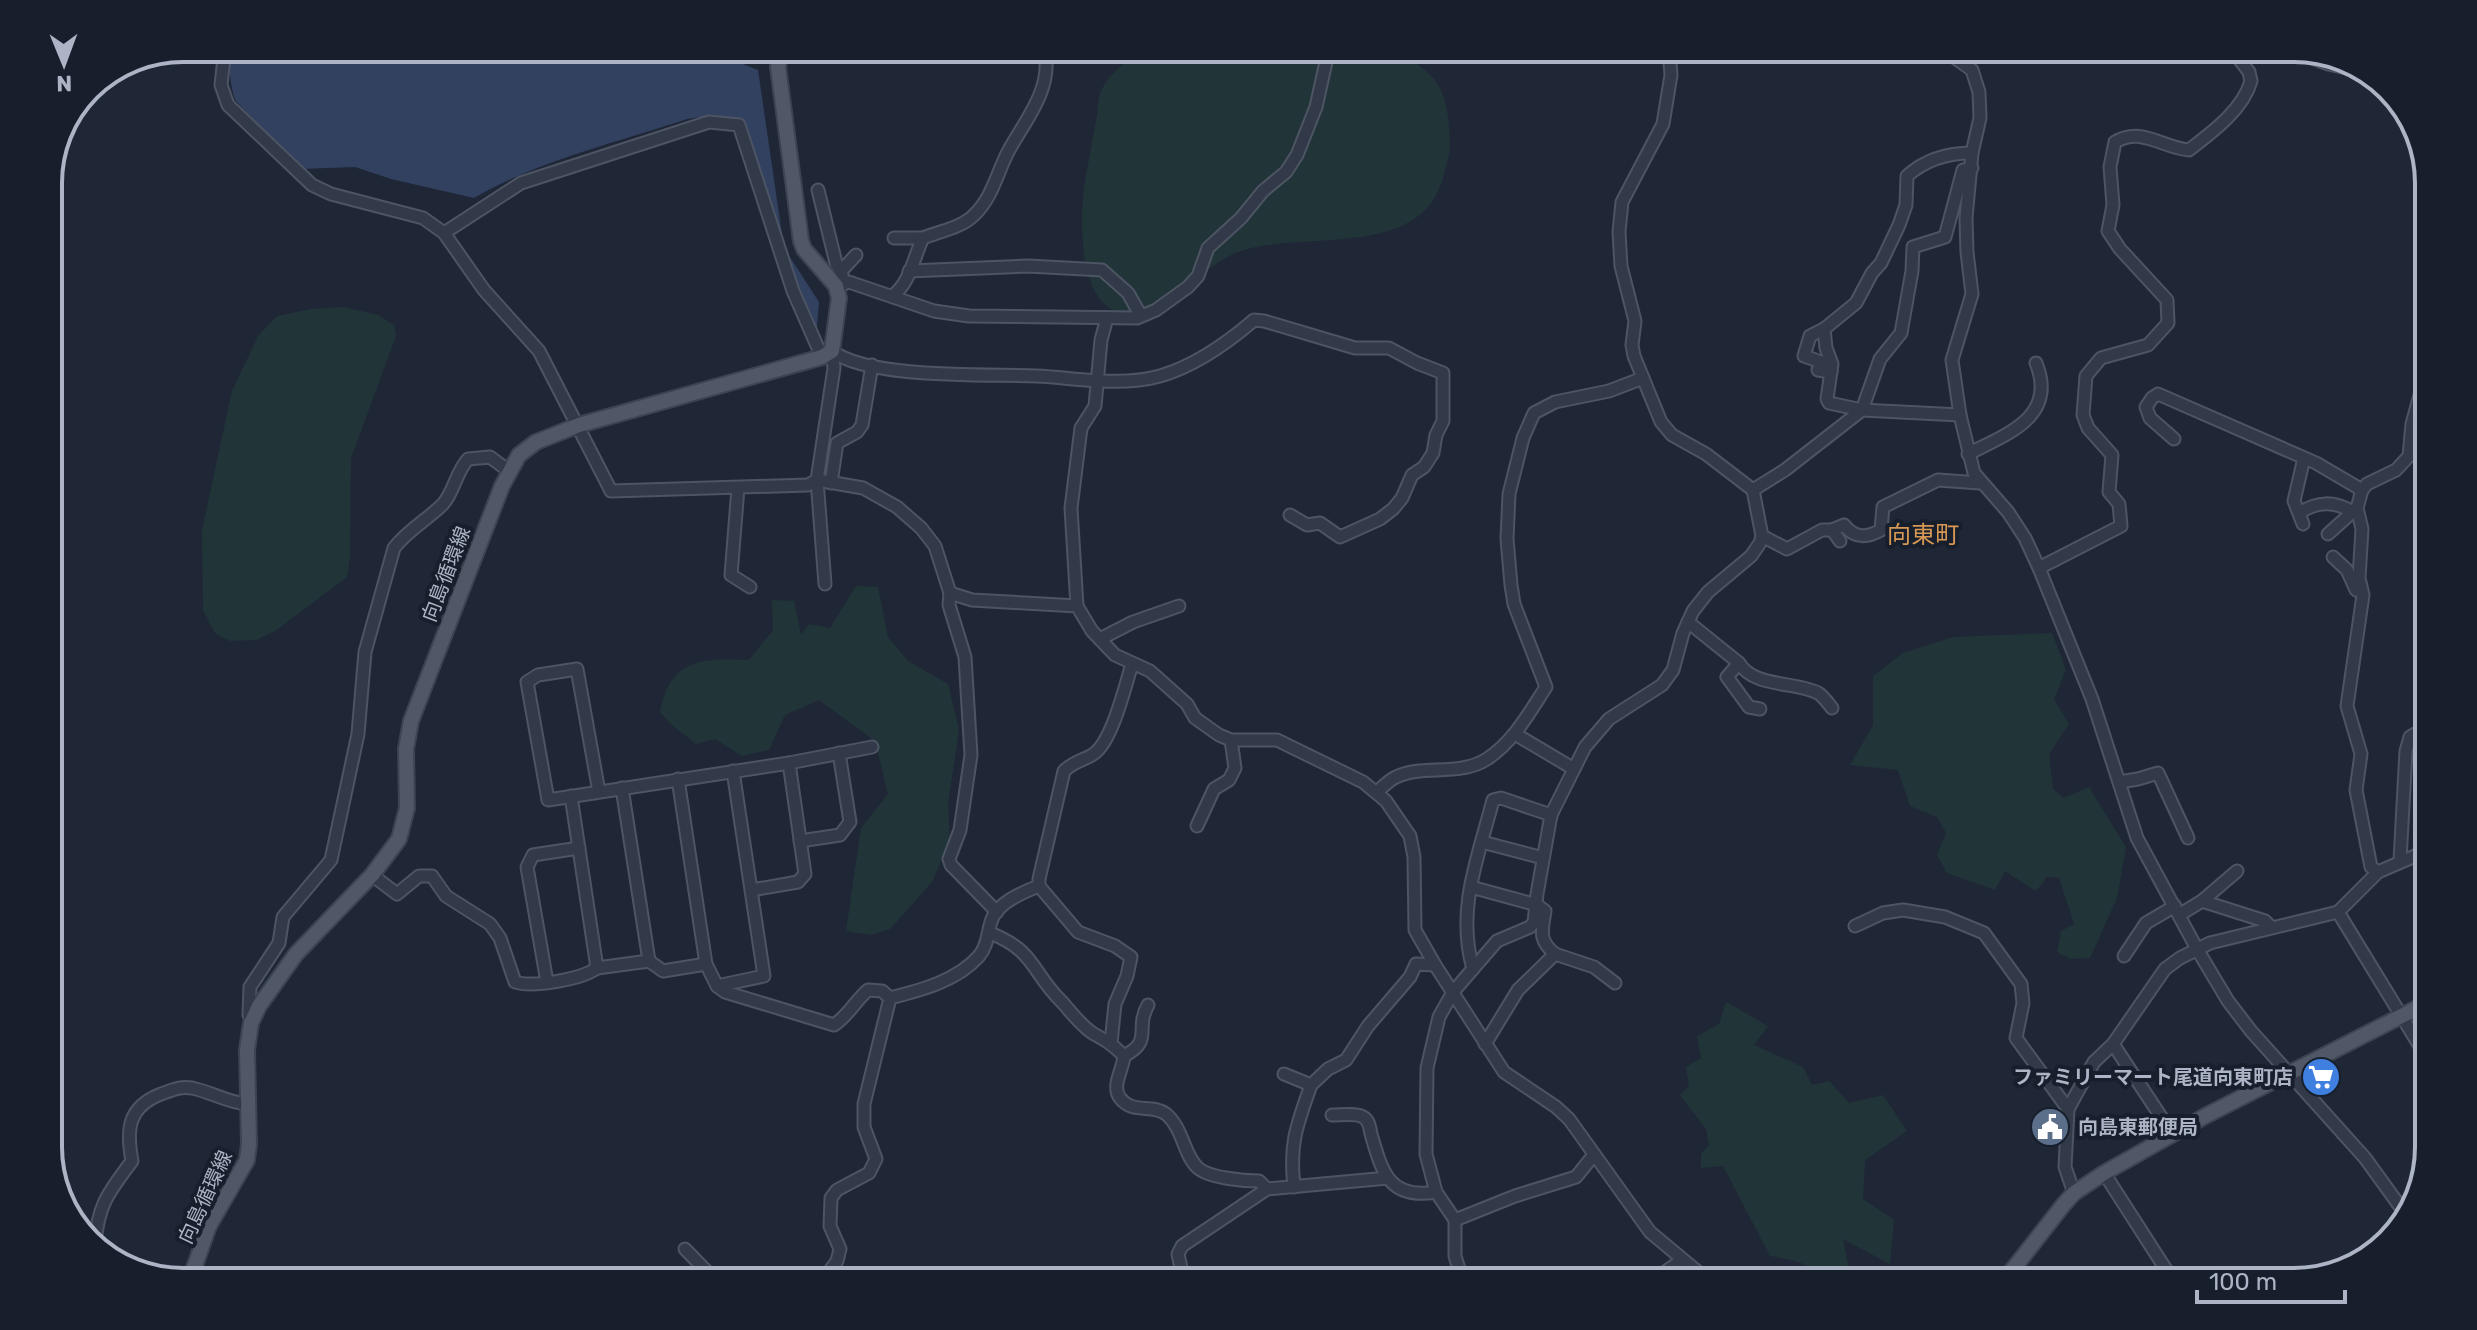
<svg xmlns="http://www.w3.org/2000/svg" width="2477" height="1330" viewBox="0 0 2477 1330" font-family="Rubik,'Noto Sans JP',sans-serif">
<rect width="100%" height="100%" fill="#1f2737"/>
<!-- green -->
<g fill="#213438">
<path d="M1401,52C1411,60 1426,69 1434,79C1448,97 1449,122 1450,143C1450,155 1446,167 1443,178C1419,264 1294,227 1233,254C1205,267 1145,323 1115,311C1077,295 1080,214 1085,181C1089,159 1093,137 1097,115C1098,108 1098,98 1101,91C1108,75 1125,62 1139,53Z"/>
<polygon points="344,307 378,315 394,325 396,336 351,458 350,557 347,577 275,631 256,640 230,641 215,633 203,610 202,530 232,391 258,336 277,316 311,309"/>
<path d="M856,586L878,587L888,637L908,661L948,684L959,730L948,804L950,840L932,882L890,929L871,935L846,931L861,828L888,794L875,741L819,700L785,715L769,750L742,756L715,739L696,744L672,725L660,712C670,658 702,658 749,660L773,630L772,600L794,601L801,635L809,624L830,628Z"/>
<polygon points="2052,633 2066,670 2054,699 2069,724 2049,754 2053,789 2064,798 2089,787 2126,847 2117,898 2090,958 2070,959 2057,952 2061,931 2074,924 2059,878 2047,877 2036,891 2005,871 1995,890 1947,873 1937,855 1946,833 1937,817 1910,806 1898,770 1850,765 1873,725 1873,676 1903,653 1953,637"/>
<path d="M1726,1002L1768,1026L1754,1045L1803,1067L1812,1085L1829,1081L1849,1103L1883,1095L1907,1131L1865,1160L1863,1199L1894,1220L1890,1264L1843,1239L1851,1278L1894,1282H1828C1813,1264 1792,1259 1770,1256L1723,1166L1701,1168V1154L1709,1145L1706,1129L1680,1095L1689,1086L1686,1067L1701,1058L1697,1036L1719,1024Z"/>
</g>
<!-- water -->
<path fill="#31415f" d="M744,55L740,63L758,70L784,248L819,302L816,339L809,342L791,303L741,127L736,122L700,117L687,119C621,141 532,163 474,198L391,179L355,167L300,169L235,100C231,86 228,72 231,58Z"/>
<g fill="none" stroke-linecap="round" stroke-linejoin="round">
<defs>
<g id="minor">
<polyline points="2285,48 2328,64 2365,72"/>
<polyline points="1944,50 1972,70 1979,92 1980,118 1972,153 1966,218 1967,252 1972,294 1952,360 1960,415 1974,473 2008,512 2025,538 2039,568 2092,699 2137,838 2197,949 2228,1001 2251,1031 2365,1158 2407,1216"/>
<polyline points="224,58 221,85 228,105 312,185 331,194 423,218 444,233 484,290 539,351 611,491 808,485 817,480 825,584"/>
<polyline points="818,190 836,263 841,271 844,284"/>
<polyline points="444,233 521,183 709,122 739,125 793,291 822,357"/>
<polyline points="894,238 923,238"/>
<polyline points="841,271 856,255"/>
<polyline points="909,271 1028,266 1102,270 1128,293 1141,316"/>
<polyline points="836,286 849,282 934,311 969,316 1137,318 1156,310 1188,287 1198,276 1208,248 1241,218 1263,191 1286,172 1297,155 1316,107 1328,53"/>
<path d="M892,296C910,284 914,256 923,238C938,232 963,227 974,215C993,197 997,172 1009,150C1025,121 1052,89 1045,54"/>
<polyline points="1824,329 1826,348 1832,364 1827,399 1829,403 1862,410 1960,415"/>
<polyline points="832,351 834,368 817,480 863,488 897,507 921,528 935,546 950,593 972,600 1077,606 1092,631 1115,655 1150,671 1187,704 1195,718 1219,735 1231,740 1277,740 1363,782 1386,801 1410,836 1414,857 1415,930 1435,965 1504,1072 1556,1107 1569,1119 1650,1232 1710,1282"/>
<path d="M832,351C868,379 989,374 1037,376C1077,378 1120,387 1160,376C1195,366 1226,344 1254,320L1264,321L1355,348H1389L1417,363L1443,373V421L1436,435L1433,453L1424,467L1412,475L1402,498L1393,509L1380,519L1340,537L1320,523L1307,525L1290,515"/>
<path d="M1831,372L1818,370L1821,362L1804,356L1810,336L1824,329L1856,303L1872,273L1881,263L1899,225L1906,205L1907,176C1926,159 1948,153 1972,153"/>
<polyline points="2174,439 2150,418 2146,407 2152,398 2158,394 2316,463 2362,490"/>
<path d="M1968,454C2007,434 2058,417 2036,363"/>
<polyline points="831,483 837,443 857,432 862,425 872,365"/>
<polyline points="738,488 731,575 750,587"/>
<polyline points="1753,490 1785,470 1862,410 1880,359 1901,333 1912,271 1913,247 1945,237 1963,170 1972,168"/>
<path d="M2299,513C2318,501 2334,501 2353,512"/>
<polyline points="2303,524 2294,501 2304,458"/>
<path d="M1832,530L1844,525C1855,539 1867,538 1881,530L1883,507L1938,480L1980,483"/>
<polyline points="2328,534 2357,508"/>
<polyline points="1762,536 1787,549 1822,530 1832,530 1840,541"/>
<polyline points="2333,557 2347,570 2356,590"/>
<path d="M2039,568L2121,526L2119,504L2109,492L2112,455L2088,428L2083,415L2086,376L2101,358L2148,345L2168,323L2167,300L2120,249L2108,231L2113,205L2110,167L2115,142C2142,126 2162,148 2189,150C2211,133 2243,110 2251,81L2249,72L2231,48"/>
<polyline points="950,593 949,605 965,657 971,755 960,830 949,859 951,865 997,912"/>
<polyline points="1077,606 1071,508 1081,428 1095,406 1101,340 1107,318"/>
<polyline points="1688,622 1739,663 1727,677 1749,707 1760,709"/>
<polyline points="1100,639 1133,622 1179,606"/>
<path d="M1739,663C1754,688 1795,681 1818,693C1823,696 1828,703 1832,708"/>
<polyline points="1515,734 1574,769"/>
<polyline points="678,779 706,964 717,986 764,976 733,771"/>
<polyline points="2119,782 2138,779 2158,773 2188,838"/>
<polyline points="622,788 649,961 663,971 706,964"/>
<polyline points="599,792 577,669 538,675 527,682 548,800 789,763 872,747"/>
<path d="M1377,792C1383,787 1389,780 1396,777C1422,764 1459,777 1487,759C1514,741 1529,713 1546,687L1514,604L1511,585L1507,539L1509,494L1523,438L1534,413L1555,402L1609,391L1643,378"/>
<polyline points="1197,826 1214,789 1229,780 1235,768 1231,740"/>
<polyline points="800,841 840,835 850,822 839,753"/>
<polyline points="1482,842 1543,858"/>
<polyline points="2400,860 2406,751 2410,737 2415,734 2429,735"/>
<polyline points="2378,872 2371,867 2356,790 2361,754 2347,706 2363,595 2359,578 2362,529 2357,508 2362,490 2367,484 2396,470 2409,456 2412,424 2429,362"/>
<path d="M372,875L397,894L419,876H432L446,896L490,924L500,938L515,982C533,988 582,979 597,968L571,796"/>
<path d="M1471,887L1537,905L1545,911C1542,931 1538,940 1555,954L1518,990L1485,1044"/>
<polyline points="752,890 798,882 805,874 789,763"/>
<polyline points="2202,901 2265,921 2271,927"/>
<polyline points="2338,912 2429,1061"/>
<polyline points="2179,915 2202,901 2237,871"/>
<polyline points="1855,926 1883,913 1903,910 1945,917 1984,933 2021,984 2023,1003 2016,1038 2068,1109"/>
<path d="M990,933C1036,951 1031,972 1062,1002C1071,1012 1082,1027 1094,1034C1107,1041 1113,1045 1124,1056C1123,1070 1111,1086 1120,1098C1133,1115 1152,1103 1166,1114C1183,1128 1184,1156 1198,1168C1209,1178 1244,1181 1259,1181L1267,1189"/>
<polyline points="1555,954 1594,967 1615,983"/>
<polyline points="2124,956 2146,923 2175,906"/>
<polyline points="597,968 649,961"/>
<path d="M1473,969C1456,909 1478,858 1493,800L1501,798L1551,815"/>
<polyline points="547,982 527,867 533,855 579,848"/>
<path d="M717,986L725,992L834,1025C849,1015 855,1001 868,990L882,991L890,998L864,1104V1127L876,1159L869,1173L837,1190L831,1198L830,1226L840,1249L837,1261L822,1282"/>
<path d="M890,998C921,990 957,981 979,956C988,945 987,934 991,922C996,903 1023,892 1039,886"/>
<path d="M254,1017L249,1015L250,987L279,943L283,917L331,860L358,734L365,652L394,548C408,530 427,520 443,504C454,492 456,472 468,459L490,457L509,471"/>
<path d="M1111,1043L1115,1004L1127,976L1131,957L1115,946L1078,932L1039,886V879L1064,771C1075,760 1087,760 1096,752C1113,737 1125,687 1132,664"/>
<polyline points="2113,1044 2173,1135"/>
<path d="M1124,1056C1154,1040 1134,1030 1148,1005"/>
<polyline points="1284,1074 1311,1085 1328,1069 1346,1060 1368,1026 1410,977 1416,964 1435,965"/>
<path d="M1332,1115C1341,1115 1356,1113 1363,1117C1369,1120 1370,1128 1371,1134C1382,1172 1389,1200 1436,1192"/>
<polyline points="2104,1173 2174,1282"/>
<path d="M1294,1187C1289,1143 1297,1125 1311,1085"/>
<polyline points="2074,1193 2065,1167 2068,1109 2094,1062 2113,1044 2165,969 2180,958 2210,943 2338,912 2378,872 2429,850"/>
<polyline points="1455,1220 1515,1196 1576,1177 1593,1156"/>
<path d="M95,1244C98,1204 109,1192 132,1161C126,1129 128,1107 161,1094C172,1090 180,1086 192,1088C211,1092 229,1103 247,1104"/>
<polyline points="685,1249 717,1282"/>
<polyline points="1180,1282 1181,1268 1178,1254 1182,1246 1267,1189 1388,1178"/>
<polyline points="1463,1282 1455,1256 1455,1220 1436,1192 1426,1154 1427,1068 1439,1017 1453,992 1497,941 1530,927 1534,922 1537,894 1551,815 1585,747 1609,719 1662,685 1673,670 1683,633 1693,611 1708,592 1751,556 1760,543 1762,536 1753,490 1706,454 1672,435 1661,422 1634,356 1632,345 1635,321 1621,266 1619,232 1622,202 1663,124 1671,75 1669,51"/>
<polyline points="1651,1282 1682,1260"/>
</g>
<g id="major">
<polyline points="189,1282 209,1226 247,1160 249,1144 247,1050 251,1023 259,1006 296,954 372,875 399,839 407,808 406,749 411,721 502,486 519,455 536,442 579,425 822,357 832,351 839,298 836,286 804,249 801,241 778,67 780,55"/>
<polyline points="2003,1282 2064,1204 2074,1193 2104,1173 2207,1115 2429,1002"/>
</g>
</defs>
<!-- minor casing -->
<use href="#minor" stroke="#4d5463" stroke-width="15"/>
<!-- major casing -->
<use href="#major" stroke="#3c4351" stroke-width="18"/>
<!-- minor -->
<use href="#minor" stroke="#323948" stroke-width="11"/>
<!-- major -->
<use href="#major" stroke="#505868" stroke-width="14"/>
</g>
<!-- icons -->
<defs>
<symbol id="supermarket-disc" viewBox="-11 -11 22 22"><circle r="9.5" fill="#3f7fe0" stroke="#181f2c"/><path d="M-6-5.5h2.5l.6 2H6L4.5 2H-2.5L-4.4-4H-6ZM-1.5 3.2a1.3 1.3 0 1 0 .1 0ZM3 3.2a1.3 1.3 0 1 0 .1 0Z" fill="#fff"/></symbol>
<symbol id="civic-disc" viewBox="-11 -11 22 22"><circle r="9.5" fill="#5c6f8a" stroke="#181f2c"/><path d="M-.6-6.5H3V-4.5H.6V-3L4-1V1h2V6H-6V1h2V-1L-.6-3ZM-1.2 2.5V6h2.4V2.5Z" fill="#fff"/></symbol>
</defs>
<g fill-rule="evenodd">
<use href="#supermarket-disc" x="2299" y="1055" width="44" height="44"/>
<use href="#civic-disc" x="2028" y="1105" width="44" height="44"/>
</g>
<g text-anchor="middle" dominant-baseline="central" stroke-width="8" stroke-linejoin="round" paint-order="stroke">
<!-- street labels -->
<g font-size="20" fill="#acb4c5" stroke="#181f2c">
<text transform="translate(446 574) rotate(-69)">向島循環線</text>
<text transform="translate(205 1197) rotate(-65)">向島循環線</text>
</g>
<!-- poi labels -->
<g font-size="20" font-weight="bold" fill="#acb4c5" stroke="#181f2c" text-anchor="end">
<text x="2293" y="1077">ファミリーマート尾道向東町店</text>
<text x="2078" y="1127" text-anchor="start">向島東郵便局</text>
</g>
<!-- quarter labels -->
<g font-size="24" fill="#d79855" stroke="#181f2c">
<text x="1923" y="535">向東町</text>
</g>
</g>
<!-- crop -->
<path d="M0 0H2477V1330H0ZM183 62H2294A121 121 0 0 1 2415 183V1147A121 121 0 0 1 2294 1268H183A121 121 0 0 1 62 1147V183A121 121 0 0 1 183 62Z" fill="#181f2c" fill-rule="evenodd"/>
<path fill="none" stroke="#acb4c5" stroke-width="4" d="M183 62H2294A121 121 0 0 1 2415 183V1147A121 121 0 0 1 2294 1268H183A121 121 0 0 1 62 1147V183A121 121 0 0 1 183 62Z"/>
<!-- north arrow -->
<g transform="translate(64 64) rotate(179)" stroke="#181f2c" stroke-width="6" paint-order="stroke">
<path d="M0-6L14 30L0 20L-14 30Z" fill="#acb4c5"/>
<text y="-12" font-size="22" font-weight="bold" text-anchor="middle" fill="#acb4c5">N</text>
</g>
<!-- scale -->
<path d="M2197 1290v12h148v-12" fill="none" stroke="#acb4c5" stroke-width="4"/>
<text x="2209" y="1290" font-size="24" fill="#acb4c5" stroke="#181f2c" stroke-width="6" paint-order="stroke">100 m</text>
</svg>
